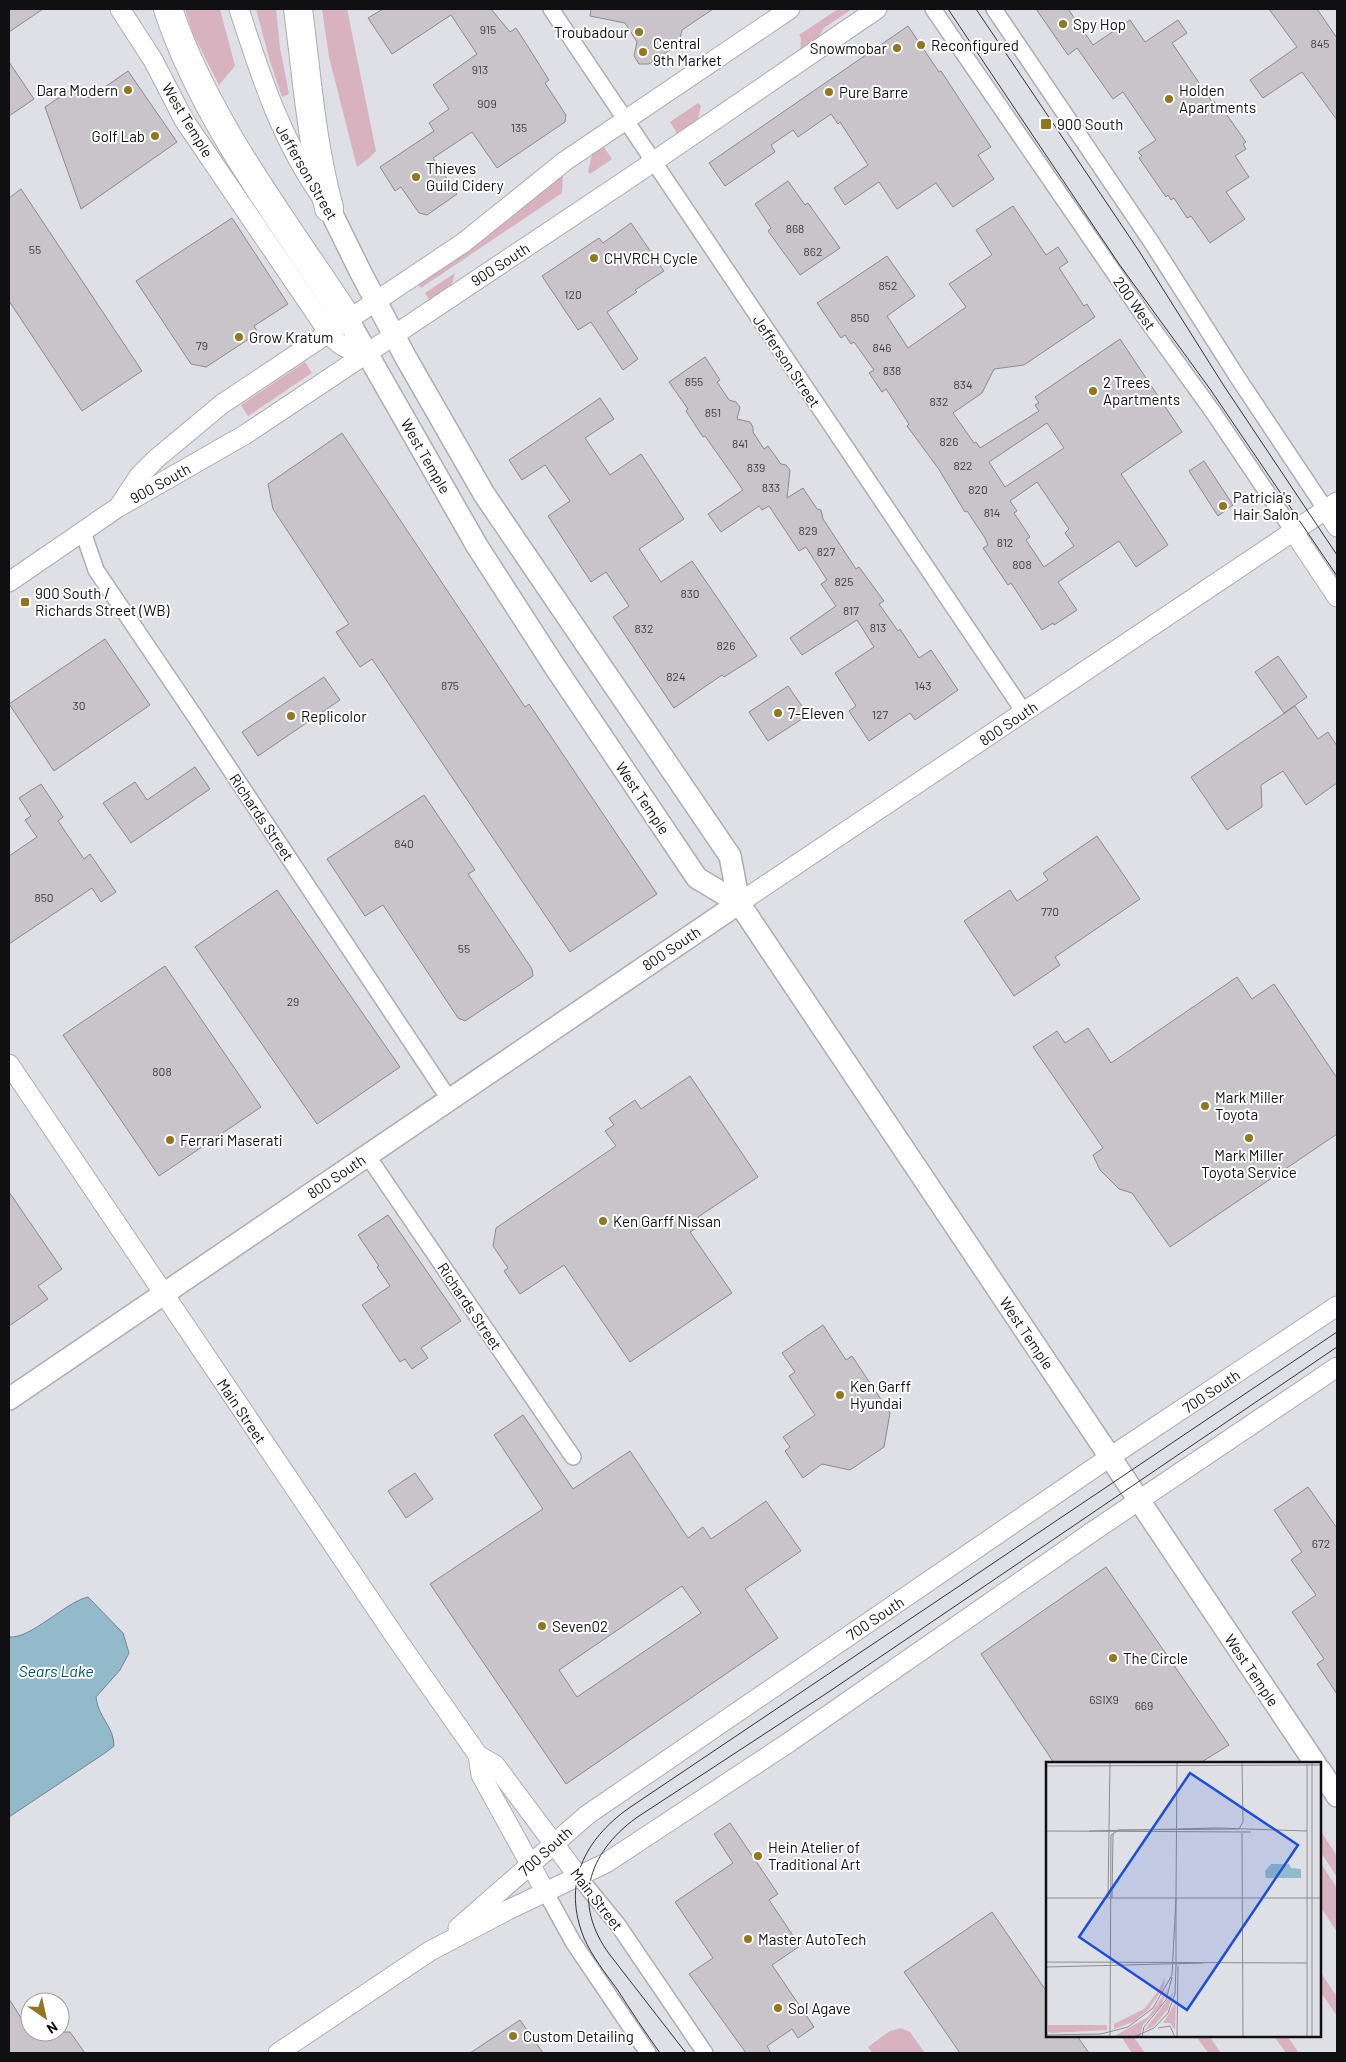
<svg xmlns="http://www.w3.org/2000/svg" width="1346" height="2062" viewBox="0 0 1346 2062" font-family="Barlow,sans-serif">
<rect width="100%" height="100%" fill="#dfdfe6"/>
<!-- green -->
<g fill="#d9b2c0">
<polygon points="185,9 220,9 235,66 219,85 193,34"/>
<polygon points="256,9 276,9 280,48 289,94 282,97 270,61"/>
<polygon points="322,9 347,9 376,151 369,158 357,167 329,57"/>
<polygon points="838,9 852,9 824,28 812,48 800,57 801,38 799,35"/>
<polygon points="698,103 701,106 696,126 679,137 670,122"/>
<polygon points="603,146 612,159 590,174 588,171 593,151"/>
<polygon points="563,175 562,193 421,288 417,282"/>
<polygon points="455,273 449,295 430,301 425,293"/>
<polygon points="305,362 312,373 248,416 241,405"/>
<polygon points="1320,1830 1337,1856 1337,1877 1320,1851"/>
<polygon points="1320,1862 1337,1888 1337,1932 1320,1906"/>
<polygon points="1320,1971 1337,1997 1337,2016 1320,1991"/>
<polygon points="901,2028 910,2032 925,2053 872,2053 868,2047 890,2031"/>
<polygon points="1121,2036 1133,2036 1145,2053 1132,2053"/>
<polygon points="1196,2036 1209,2036 1221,2053 1208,2053"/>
<polygon points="1274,2036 1287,2036 1299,2053 1286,2053"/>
</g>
<!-- water -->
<path fill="#92baca" stroke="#6b8793" d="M88,1597L123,1633L129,1653L120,1670L96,1697C98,1718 114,1726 114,1746L105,1753L9,1817V1637C31,1639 64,1603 88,1597Z"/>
<!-- building -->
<g fill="#c9c4ca" stroke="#8e898e" fill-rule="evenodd">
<polygon points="9,9 43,9 9,32"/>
<polygon points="383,9 491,9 510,32 516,28 525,42 549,80 545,83 566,115 565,122 497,168 472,132 433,158 457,194 427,215 419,213 401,187 395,191 380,167 434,131 429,123 449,109 433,85 477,54 451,15 392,54 368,18"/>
<polygon points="591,9 713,9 682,30 679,44 649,64 639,64 634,56 637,42 625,23 590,16"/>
<polygon points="1036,9 1068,9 1093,45 1130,20 1145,42 1178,20 1187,33 1172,43 1212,102 1214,101 1217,106 1219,104 1246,142 1243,144 1246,149 1235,156 1249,177 1226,192 1245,219 1210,243 1191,216 1187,218 1174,198 1171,200 1168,195 1166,197 1139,158 1142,156 1138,152 1156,140 1123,92 1113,99 1077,48 1068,55"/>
<polygon points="1269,9 1317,9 1337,38 1337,120 1302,72 1263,98 1250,80 1297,47"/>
<polygon points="908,26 939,72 941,71 991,147 978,155 994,179 953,207 936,183 897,209 879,182 845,205 834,188 868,165 840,122 838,124 831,114 798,137 793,130 771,145 775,152 725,186 709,163"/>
<polygon points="9,62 34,99 9,116"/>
<polygon points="128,71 177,142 81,209 45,107 79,84 89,98"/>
<polygon points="788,181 805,205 808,203 840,248 800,275 768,231 771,228 755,204"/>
<polygon points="21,189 142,371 82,411 9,301 9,198"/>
<path d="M1013,206L1046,255L1058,247L1068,262L1059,268L1084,306L1087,304L1095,317L1024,365L994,369L982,393L953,413L974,443L976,442L980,448L1039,411L1035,405L1039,403L1035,397L1120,339L1182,432L1121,474L1168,545L1136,567L1119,541L1058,582L1077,610L1054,625L1053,623L1042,630L1011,583L1008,585L983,548L988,545L985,538L967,511L965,512L938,468L907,426L909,424L886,389L882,392L869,373L874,370L854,342L851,344L845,335L841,338L817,303L887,256L915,296L887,316L908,348L966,307L949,284L992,255L976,230ZM1047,423L1064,448L1005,487L989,462ZM1037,482L1069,529L1065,533L1074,546L1044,567L1026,540L1030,537L1014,513L1017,511L1010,501Z"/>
<polygon points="232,218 288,304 254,326 258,333 206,367 191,364 136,281"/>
<polygon points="631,223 664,271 635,290 637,292 607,312 638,359 623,370 591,322 578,330 542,276 599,238 603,243"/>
<polygon points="705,357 720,380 717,382 729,400 736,402 740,407 737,419 750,422 753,427 753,432 764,449 768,446 781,464 786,465 790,470 787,498 803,488 817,509 821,510 823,519 856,569 859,567 884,601 879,604 898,631 900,629 919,658 931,650 958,690 915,720 910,713 869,741 849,711 856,706 835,673 874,647 857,620 802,655 790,638 836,606 821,584 827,580 806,547 799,551 769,506 762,510 759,506 721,532 708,514 743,490 705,436 703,437 686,411 688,409 669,382"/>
<polygon points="600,398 614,419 585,438 610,475 641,454 684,519 639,549 661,582 692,561 757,656 724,677 722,675 674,708 613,617 629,606 606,572 591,582 548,516 570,501 545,465 522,480 509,460"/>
<polygon points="342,433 525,707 529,704 657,894 570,952 372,659 360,667 336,632 349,624 273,509 268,484"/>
<polygon points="1204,461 1233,505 1218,516 1189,471"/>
<polygon points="105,639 150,705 54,771 9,704"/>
<polygon points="1278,656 1307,697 1284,713 1255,672"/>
<polygon points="324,677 340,700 258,756 242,732"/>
<polygon points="788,686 808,715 768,741 749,712"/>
<polygon points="1295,706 1318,739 1328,732 1337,746 1337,783 1306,805 1283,771 1261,785 1262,807 1227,830 1191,777"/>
<polygon points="195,767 210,789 131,843 103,803 135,782 147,800"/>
<polygon points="41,784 63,817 58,821 84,859 90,854 116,892 101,902 92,888 9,944 9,856 37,837 25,820 31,816 19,798"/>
<polygon points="424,795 475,870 468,874 532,969 533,976 465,1021 458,1018 383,905 365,916 327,859"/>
<polygon points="1097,836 1140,899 1055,957 1060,965 1014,996 964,921 1010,890 1017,901 1048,880 1043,873"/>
<polygon points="277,890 400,1067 317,1124 195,947"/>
<polygon points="165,966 261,1107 159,1176 63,1035"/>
<polygon points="1237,977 1252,999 1274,984 1337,1078 1337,1134 1170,1247 1132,1193 1119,1189 1100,1170 1093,1155 1103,1148 1033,1047 1057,1031 1065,1043 1088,1028 1111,1063"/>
<polygon points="690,1076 758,1177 698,1217 703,1224 690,1232 732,1293 630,1362 564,1265 520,1294 504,1271 508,1268 493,1246 496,1228 616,1146 605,1131 614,1125 609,1118 635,1100 641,1109"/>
<polygon points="9,1192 62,1269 38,1286 48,1299 9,1326"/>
<polygon points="388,1215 461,1321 421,1348 428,1358 412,1369 405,1359 400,1362 362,1305 390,1286 377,1267 379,1266 358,1235"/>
<polygon points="823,1325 846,1360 852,1356 890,1413 884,1447 850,1470 822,1464 803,1478 785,1451 790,1447 783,1437 815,1415 789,1376 795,1372 782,1353"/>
<path d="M523,1415L573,1489L630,1451L688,1538L703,1527L711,1539L766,1501L801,1551L745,1589L778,1638L566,1784L430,1584L543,1509L494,1435ZM682,1586L701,1613L577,1697L559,1670Z"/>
<polygon points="415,1473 433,1499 406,1518 388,1491"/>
<polygon points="1308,1487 1337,1528 1337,1694 1317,1664 1324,1659 1292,1612 1316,1595 1291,1560 1302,1552 1274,1510"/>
<polygon points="1106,1567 1229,1745 1200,1763 1054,1763 981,1654"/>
<polygon points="730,1823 778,1894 769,1900 800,1946 772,1965 814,2027 798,2038 792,2029 767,2046 771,2053 746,2053 689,1974 713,1958 675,1902 733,1863 714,1834"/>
<polygon points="992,1912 1047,1992 1047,2036 1077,2036 1089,2053 960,2053 904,1972"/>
<polygon points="9,1999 30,2032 70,2032 85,2053 9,2053"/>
<polygon points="520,2020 543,2053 470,2053"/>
</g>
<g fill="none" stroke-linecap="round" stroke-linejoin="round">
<defs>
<g id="minor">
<polyline points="551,9 1024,712"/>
<polyline points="933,9 1143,315 1213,412 1293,531"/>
<polyline points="994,9 1152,243 1238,378 1326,510"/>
<polyline points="83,532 96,570 192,712 449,1099"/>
<polyline points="367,1155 573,1457"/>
<polyline points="578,1876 618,1925 705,2053"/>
<polyline points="545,1891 573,1942 648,2053"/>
</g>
<g id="tertiary">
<path d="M120,9L153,60L184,120L329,333C339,347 350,351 367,352"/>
<path d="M239,9C261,77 281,140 323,199"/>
<polyline points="121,503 139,476 157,458 222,404 463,243 565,161 790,9"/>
<polyline points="1326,510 1337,527"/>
<polyline points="1293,531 1337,597"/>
<polyline points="9,582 117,508 246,434 631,177 877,9"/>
<polyline points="739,903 1337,502"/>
<polyline points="9,1064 396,1638 478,1755 495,1765 578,1876"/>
<polyline points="478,1755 481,1775 545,1891"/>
<polyline points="458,1928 587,1815 1110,1457 1337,1306"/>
<polyline points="278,2053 430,1951 508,1910 606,1863 788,1743 1092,1532 1337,1367"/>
</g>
<g id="secondary">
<polyline points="329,208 361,273 406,358 484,494 730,856 739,903 1315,1763"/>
<polyline points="348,320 477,546 555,667 697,878 739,903"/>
<polyline points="9,1399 739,903"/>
<polyline points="1320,1770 1337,1796"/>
</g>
<g id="motorway">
<path d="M168,9C206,123 283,220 348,320"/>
<path d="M298,9C307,77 311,141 329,208"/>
</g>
</defs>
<!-- minor casing -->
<use href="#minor" stroke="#acacb2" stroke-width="18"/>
<!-- tertiary casing -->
<use href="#tertiary" stroke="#acacb2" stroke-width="21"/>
<!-- secondary casing -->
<use href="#secondary" stroke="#acacb2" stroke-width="24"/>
<!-- motorway casing -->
<use href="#motorway" stroke="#acacb2" stroke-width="30"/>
<!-- minor -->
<use href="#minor" stroke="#fff" stroke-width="15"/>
<!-- tertiary -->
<use href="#tertiary" stroke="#fff" stroke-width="19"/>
<!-- secondary -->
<use href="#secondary" stroke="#fff" stroke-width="21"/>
<!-- motorway -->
<use href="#motorway" stroke="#fff" stroke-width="28"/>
<!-- tram -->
<g stroke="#343437" stroke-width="1">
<polyline points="948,9 1119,264 1210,389 1337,576"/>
<polyline points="976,9 1139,251 1224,386 1337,555"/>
<path d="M660,2053C645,2032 631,2011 617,1989C605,1973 592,1956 584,1938C562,1884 584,1840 629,1808L1337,1332"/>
<path d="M686,2053L610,1955C572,1904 587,1854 636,1818L830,1691L1337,1347"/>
</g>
</g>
<!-- markers -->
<g fill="#92771e" stroke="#fff" stroke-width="2">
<circle cx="1063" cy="24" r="5"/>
<circle cx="639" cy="32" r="5"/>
<circle cx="921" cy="45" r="5"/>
<circle cx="897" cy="48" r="5"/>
<circle cx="643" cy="52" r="5"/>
<circle cx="128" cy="90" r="5"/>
<circle cx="829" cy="92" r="5"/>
<circle cx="1169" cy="99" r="5"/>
<rect x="1040" y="118" width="12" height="12" rx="2.5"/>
<circle cx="155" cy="136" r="5"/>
<circle cx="416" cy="177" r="5"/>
<circle cx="594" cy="258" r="5"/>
<circle cx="239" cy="337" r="5"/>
<circle cx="1093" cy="391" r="5"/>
<circle cx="1223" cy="506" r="5"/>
<rect x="20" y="597" width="10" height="10" rx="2.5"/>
<circle cx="778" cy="713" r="5"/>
<circle cx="291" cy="716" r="5"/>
<circle cx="1205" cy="1106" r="5"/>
<circle cx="1249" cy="1138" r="5"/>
<circle cx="170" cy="1140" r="5"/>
<circle cx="603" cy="1221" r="5"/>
<circle cx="840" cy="1395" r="5"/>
<circle cx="542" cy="1626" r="5"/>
<circle cx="1113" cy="1658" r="5"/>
<circle cx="758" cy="1856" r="5"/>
<circle cx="748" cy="1939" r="5"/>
<circle cx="778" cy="2008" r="5"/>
<circle cx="513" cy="2036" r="5"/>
</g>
<g text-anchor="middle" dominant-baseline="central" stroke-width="4" stroke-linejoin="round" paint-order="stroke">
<!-- number labels -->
<g font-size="12" fill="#3e3d40">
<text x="488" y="29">915</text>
<text x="1320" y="43">845</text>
<text x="480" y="69">913</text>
<text x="487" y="103">909</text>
<text x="519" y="127">135</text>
<text x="795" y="228">868</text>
<text x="35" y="249">55</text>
<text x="813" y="251">862</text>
<text x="888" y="285">852</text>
<text x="573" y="294">120</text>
<text x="860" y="317">850</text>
<text x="202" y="345">79</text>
<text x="882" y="347">846</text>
<text x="892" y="370">838</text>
<text x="694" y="381">855</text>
<text x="963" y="384">834</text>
<text x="939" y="401">832</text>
<text x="713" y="412">851</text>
<text x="949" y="441">826</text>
<text x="740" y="443">841</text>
<text x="963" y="465">822</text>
<text x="756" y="467">839</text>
<text x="771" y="487">833</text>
<text x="978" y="489">820</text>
<text x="992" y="512">814</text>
<text x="808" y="530">829</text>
<text x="1005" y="542">812</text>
<text x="826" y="551">827</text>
<text x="1022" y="564">808</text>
<text x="844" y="581">825</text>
<text x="690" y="593">830</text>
<text x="851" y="610">817</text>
<text x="878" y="627">813</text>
<text x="644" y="628">832</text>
<text x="726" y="645">826</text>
<text x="676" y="676">824</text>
<text x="450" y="685">875</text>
<text x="923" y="685">143</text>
<text x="79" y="705">30</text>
<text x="880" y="714">127</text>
<text x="404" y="843">840</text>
<text x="44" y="897">850</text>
<text x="1050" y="911">770</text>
<text x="464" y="948">55</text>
<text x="293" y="1001">29</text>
<text x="162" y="1071">808</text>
<text x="1321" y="1543">672</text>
<text x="1104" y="1699">6SIX9</text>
<text x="1144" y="1705">669</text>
</g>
<!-- poi labels -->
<g font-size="15" fill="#101012" stroke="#fff" text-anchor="start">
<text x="1073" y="24">Spy Hop</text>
<text x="629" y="32" text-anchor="end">Troubadour</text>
<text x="653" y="43">Central<tspan x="653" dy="17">9th Market</tspan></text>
<text x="931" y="45">Reconfigured</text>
<text x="887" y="48" text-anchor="end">Snowmobar</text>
<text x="118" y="90" text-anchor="end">Dara Modern</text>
<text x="1179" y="90">Holden<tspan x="1179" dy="17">Apartments</tspan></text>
<text x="839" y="92">Pure Barre</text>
<text x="1057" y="124">900 South</text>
<text x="145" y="136" text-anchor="end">Golf Lab</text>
<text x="426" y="168">Thieves<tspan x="426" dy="17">Guild Cidery</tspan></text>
<text x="604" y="258">CHVRCH Cycle</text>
<text x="249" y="337">Grow Kratum</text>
<text x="1103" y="382">2 Trees<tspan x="1103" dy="17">Apartments</tspan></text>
<text x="1233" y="497">Patricia's<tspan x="1233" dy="17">Hair Salon</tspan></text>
<text x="35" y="593">900 South /<tspan x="35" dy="17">Richards Street (WB)</tspan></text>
<text x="788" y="713">7-Eleven</text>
<text x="301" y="716">Replicolor</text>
<text x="1215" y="1097">Mark Miller<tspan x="1215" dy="17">Toyota</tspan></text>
<text x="180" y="1140">Ferrari Maserati</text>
<text x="1249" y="1155" text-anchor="middle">Mark Miller<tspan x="1249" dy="17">Toyota Service</tspan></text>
<text x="613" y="1221">Ken Garff Nissan</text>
<text x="850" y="1386">Ken Garff<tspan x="850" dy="17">Hyundai</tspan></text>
<text x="552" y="1626">Seven02</text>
<text x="1123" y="1658">The Circle</text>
<text x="768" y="1847">Hein Atelier of<tspan x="768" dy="17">Traditional Art</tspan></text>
<text x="758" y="1939">Master AutoTech</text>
<text x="788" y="2008">Sol Agave</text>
<text x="523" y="2036">Custom Detailing</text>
</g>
<!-- street labels -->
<g font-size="15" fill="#101012" stroke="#fff">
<text transform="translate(188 120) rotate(59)">West Temple</text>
<text transform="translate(307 172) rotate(60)">Jefferson Street</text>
<text transform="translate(500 264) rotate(-33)">900 South</text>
<text transform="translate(1135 303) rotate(55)">200 West</text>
<text transform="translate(787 361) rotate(56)">Jefferson Street</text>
<text transform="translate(426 456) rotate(60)">West Temple</text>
<text transform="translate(160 483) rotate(-29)">900 South</text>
<text transform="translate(1008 723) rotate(-34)">800 South</text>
<text transform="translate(643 798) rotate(56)">West Temple</text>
<text transform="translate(262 817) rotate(56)">Richards Street</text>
<text transform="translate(671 948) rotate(-34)">800 South</text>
<text transform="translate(336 1176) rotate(-34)">800 South</text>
<text transform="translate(470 1306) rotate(56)">Richards Street</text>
<text transform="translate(1027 1333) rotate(56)">West Temple</text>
<text transform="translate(1211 1391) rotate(-34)">700 South</text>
<text transform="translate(242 1411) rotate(56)">Main Street</text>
<text transform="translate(875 1618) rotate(-34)">700 South</text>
<text transform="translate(1252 1670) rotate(56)">West Temple</text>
<text transform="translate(545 1851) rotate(-42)">700 South</text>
<text transform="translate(597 1899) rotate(52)">Main Street</text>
</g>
<!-- water labels -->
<g font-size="16" font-style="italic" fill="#00546b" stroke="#fff">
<text x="56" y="1670">Sears Lake</text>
</g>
</g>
<!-- overview -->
<g transform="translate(1046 1762)">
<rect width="275" height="275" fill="#dfdfe6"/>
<path d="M119,215L118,225L102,248L87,260L68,267V262L98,247L113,228ZM123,225L115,244L97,263L94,275H67L102,255ZM128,229L122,247L108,264L98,269ZM129,241L130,242L129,268L124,261H117ZM2,263H61V268L6,271L2,270Z" fill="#d9b2c0"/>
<path d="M225,102H243L245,106L255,107V116H220L219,109Z" fill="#92baca"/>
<path fill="none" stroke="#8c8c91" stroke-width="1" d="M0,4L275,3M0,69L205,70M43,69L172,66L261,69M196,71L197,275M0,136H130M62,136L64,0M66,136L67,72M130,136H275M0,200L261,201M130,203V136M0,205L157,201M126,213L130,136L131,0M112,266L124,264L129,275M0,273L55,272L82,265L107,246L126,213M64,275L65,73L73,68L193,67L197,60L196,0M88,275L108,266L122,251L129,232L130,203M96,275L98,265L120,238L126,215M131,275L132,204M261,275V2M266,275V0"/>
<path fill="#1d4ed8" fill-opacity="0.15" stroke="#1d4ed8" stroke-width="2.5" d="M144,11L252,83L141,248L33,175Z"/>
<rect width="275" height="275" fill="none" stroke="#101012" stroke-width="2.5"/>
</g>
<!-- border -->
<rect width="1346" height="2062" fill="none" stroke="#101012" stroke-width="20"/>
<!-- north arrow -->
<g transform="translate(45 2017) rotate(146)"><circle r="24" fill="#ffffff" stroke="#9f9fa0"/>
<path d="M0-4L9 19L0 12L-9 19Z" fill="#92771e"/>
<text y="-8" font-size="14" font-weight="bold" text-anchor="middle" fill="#101012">N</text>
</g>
</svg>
